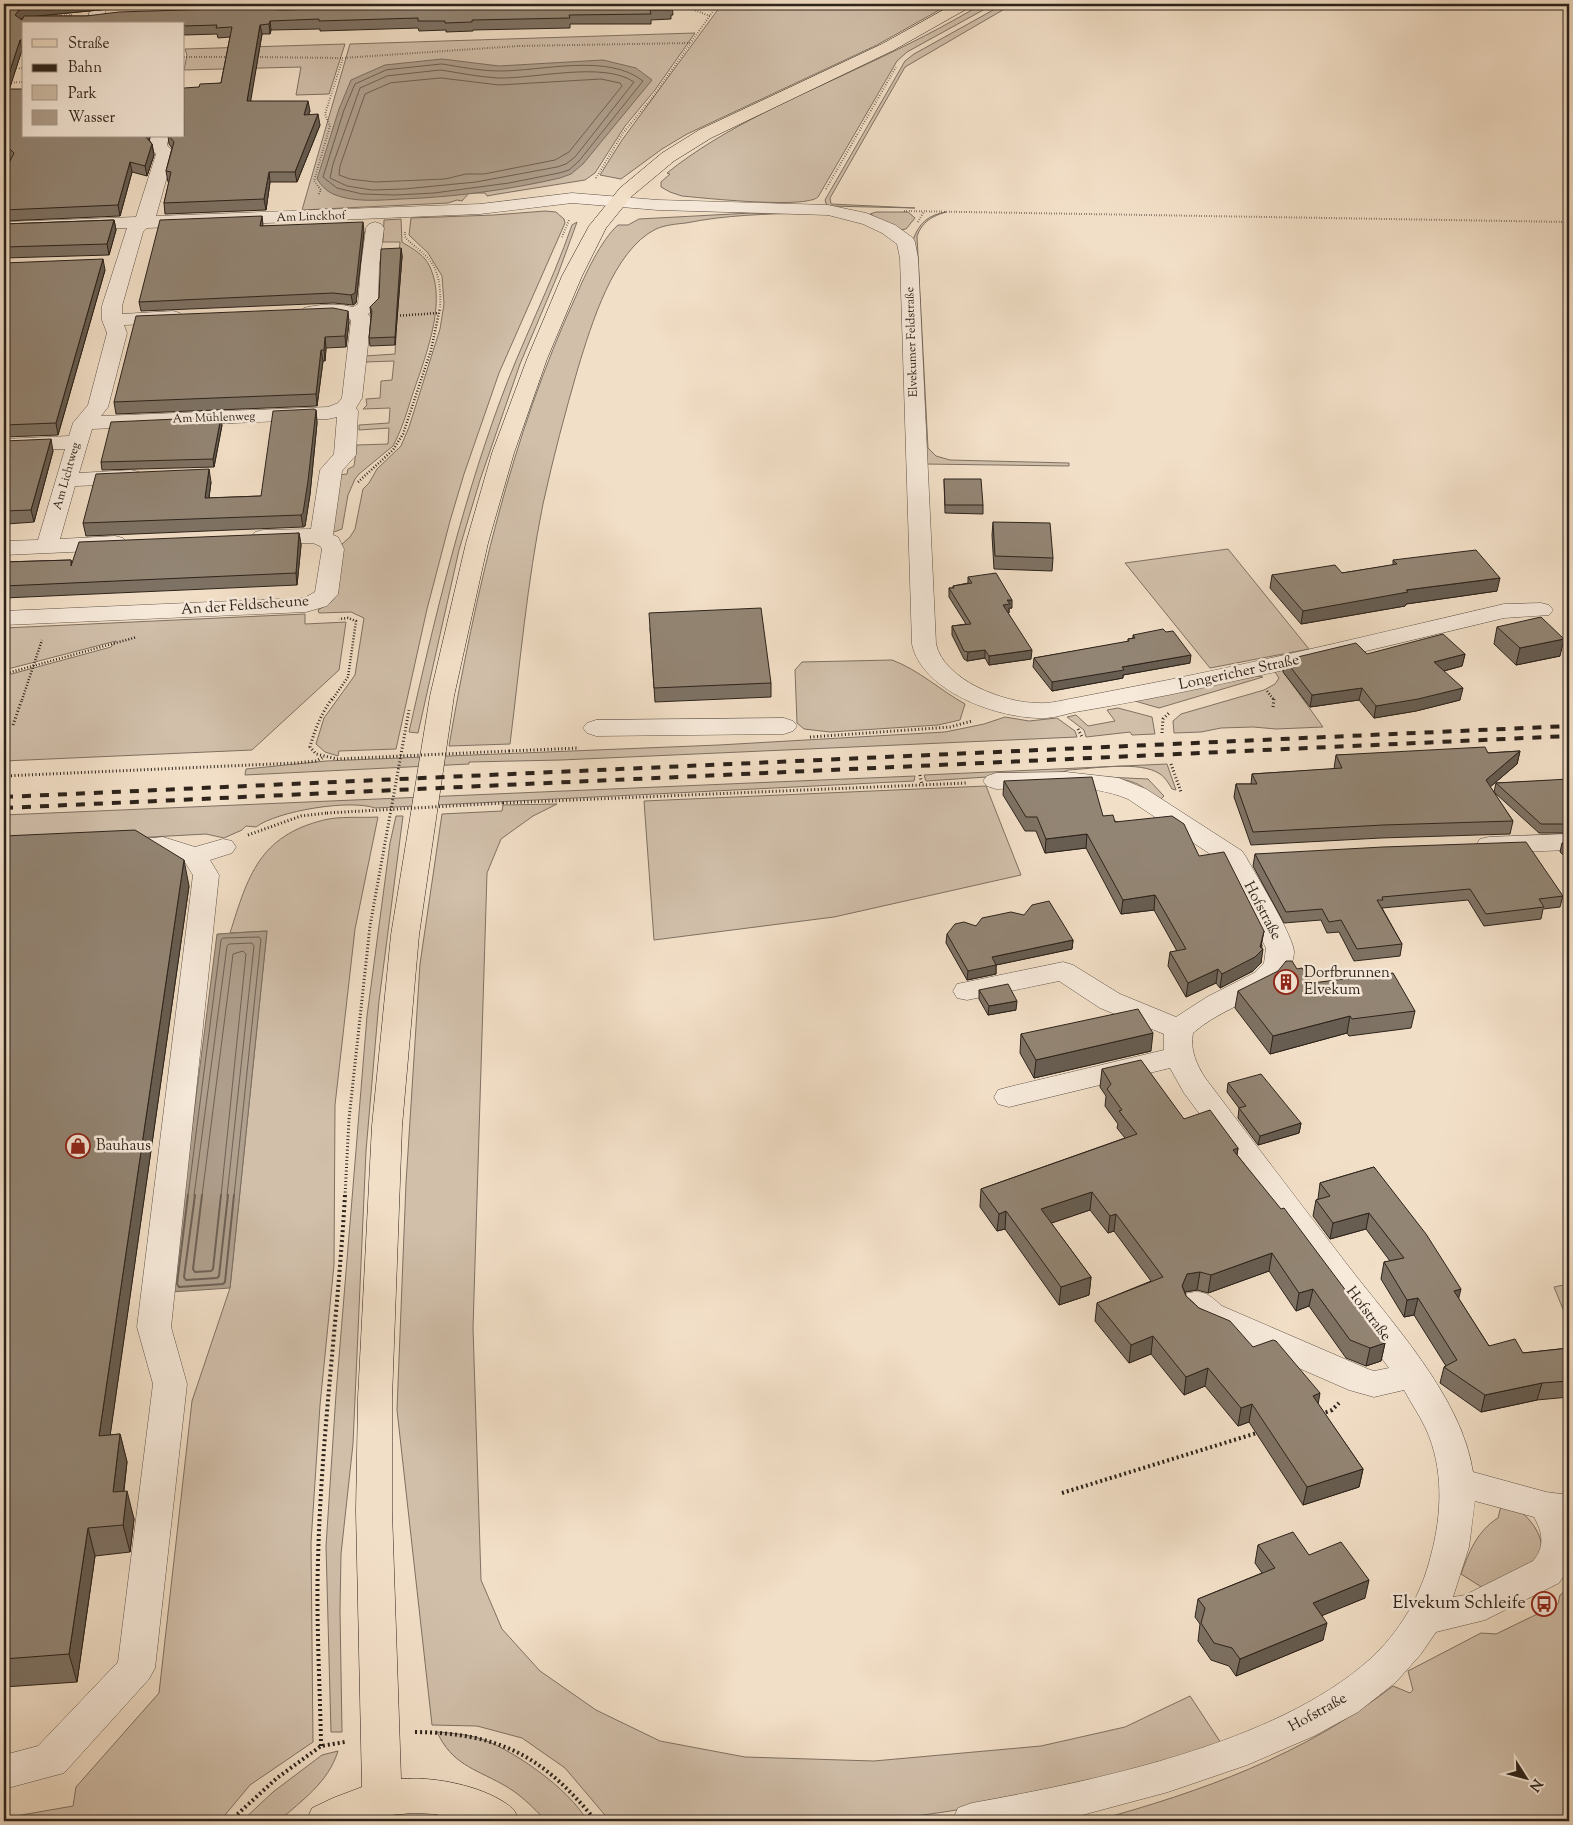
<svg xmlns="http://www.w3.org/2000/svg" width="1573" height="1825" viewBox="0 0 1573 1825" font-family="'Sorts Mill Goudy',serif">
<rect width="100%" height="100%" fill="#f2dfc7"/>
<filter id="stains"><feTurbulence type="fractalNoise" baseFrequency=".004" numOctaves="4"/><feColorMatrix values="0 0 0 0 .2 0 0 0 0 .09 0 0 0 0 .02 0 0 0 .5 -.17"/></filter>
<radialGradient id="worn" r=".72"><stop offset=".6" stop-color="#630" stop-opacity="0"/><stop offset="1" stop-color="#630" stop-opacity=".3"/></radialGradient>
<!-- green -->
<g fill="#d1bfaa" stroke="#7f7162">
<polygon points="722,4 950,4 877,45 687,134 662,149 621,179 600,175 622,140"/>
<path d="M982,4H994L907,52L897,61L818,197C805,209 704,198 682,196L670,192L661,187V182L670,174L667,173C727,125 798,97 867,64C906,46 945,26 982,4Z"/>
<polygon points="1004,4 1013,4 905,67 830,198 831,204 915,208 827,206 825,200 905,61 914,54"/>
<polygon points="695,33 655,90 625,126 595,173 585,180 498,194 487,196 485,193 469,193 462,201 457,200 448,203 302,210 350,44"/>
<polygon points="345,44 329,94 296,95 301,67 184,70 187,55 185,49"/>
<polygon points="545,211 556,212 564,219 565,223 499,373 464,474 450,521 427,609 396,749 339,751 338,756 325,752 316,744 324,718 355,675 364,618 351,612 319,613 318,610 331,602 335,597 342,544 350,537 355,529 363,489 369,483 377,469 401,446 409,427 440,329 444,304 442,276 428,253 409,235 411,218 494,215"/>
<polygon points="876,212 908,212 915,218 906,229 898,230 870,214"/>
<path d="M946,212C932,216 922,222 917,236L928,448L936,456L950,460L1069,463V466L924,464L913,240C919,223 928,215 946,212Z"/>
<path d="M751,213H806C766,214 725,215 686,223C676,224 665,225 656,229C613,250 591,326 578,368C565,413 553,458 543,504C527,583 520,664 510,744L449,746C475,594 511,437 576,296C585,275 601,240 618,225H628L639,219Z"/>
<path d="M401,219L402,242C413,249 425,255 430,267C448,305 423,362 411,399C406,415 401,431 393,446L359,474L355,479L348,495L342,529L331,533L338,475L347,474L348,469L354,466L357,445L388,444L389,428L359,430V425L389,423L390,408L363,409L367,405L366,399L380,398L381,381L392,380L394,361L365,362V356L395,354L396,336L387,320L369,321L367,316L373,317L395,298H377L378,294L399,293L400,277H393L392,273L401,272L402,256H381V253L399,252L400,242H383L384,220Z"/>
<path d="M577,222L558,274L520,364L480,480L459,550L418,733L409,732C434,621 460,511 499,404C521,343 551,286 572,225Z"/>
<polygon points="1228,549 1309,649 1210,668 1125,563"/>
<polygon points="305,614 305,624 346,622 339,670 252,750 4,761 4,676 111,647 116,641 4,670 4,628"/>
<path d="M892,660C919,670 940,690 965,704L960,720L938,725L830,732L804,729L797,723L795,670L802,662Z"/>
<polygon points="1282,670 1323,727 1276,729 1253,727 1221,728 1201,732 1174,733 1173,721 1181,714 1264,690 1275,684 1279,678 1275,672"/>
<polygon points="1257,676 1263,677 1159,708 1135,701"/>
<polygon points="1118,708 1152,717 1155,734 1132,735 1130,732 1086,737 1084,730 1067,717 1076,715 1088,726 1115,721 1107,710"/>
<polygon points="1005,717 1029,721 1057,718 1075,731 1077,737 561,760 469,762 469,764 245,775 246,769 326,761 719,745 945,732 984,724"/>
<path d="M1167,764L1176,790L1172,789C1169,784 1165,777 1160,774C1140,760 1091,769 1068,770L1063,772L926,781L924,775Z"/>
<path d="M915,776L914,781L375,808C350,799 277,811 256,827L246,826L242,830L224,838L206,834L4,845V815Z"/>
<path d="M1084,776L1148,779L1164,796L1161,799C1152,797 1144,786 1135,783C1120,777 1100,777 1084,776Z"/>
<polygon points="986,786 1021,875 834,917 654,940 644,801"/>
<path d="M557,804L533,816L501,839L487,873L473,1328L481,1580L502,1629L540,1671L596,1710L660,1741L745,1757L874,1761L1041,1746L1125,1727L1190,1696L1221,1743C1109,1782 991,1809 873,1821H610L565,1768L522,1738L477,1726L432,1725L397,1410L406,1183L420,964L442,814L502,811L503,805Z"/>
<polygon points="396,816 403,816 379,1001 366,1151 353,1444 341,1554 340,1610 342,1732 331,1732 326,1546 336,1394 367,1016 390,843"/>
<path d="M378,817L355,929L335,1105L334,1265L320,1405L311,1543L313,1742L250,1785L220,1821H4V1818L73,1806L76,1787L159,1693L192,1401L230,1288L267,931L230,933C248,876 259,836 324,820C340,816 361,818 378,817Z"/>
<polygon points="1569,1284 1569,1324 1554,1287"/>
<path d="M1501,1506C1505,1507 1511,1507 1516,1509C1532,1517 1552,1547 1536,1564C1531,1569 1493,1584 1483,1588L1461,1574C1469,1552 1477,1531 1498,1518Z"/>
<path d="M1569,1588V1821H1094C1201,1792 1304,1755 1393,1686L1410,1693L1413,1690L1408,1671L1481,1633L1496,1634L1558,1604L1560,1595Z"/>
<path d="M437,1732C450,1733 463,1734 475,1737C509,1746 571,1790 587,1821H546C533,1807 519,1793 502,1784C473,1768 452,1764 437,1732Z"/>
<path d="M338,1751C328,1783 302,1800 279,1821H242L273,1792L322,1755Z"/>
</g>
<!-- water -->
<g fill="#af9f8d" stroke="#7b6d5f">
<path d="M442,59L499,66L603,60L636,68L652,80L583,164L571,174L560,178C508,190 455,197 402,199C380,200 354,203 333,194C326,191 321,185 317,179L339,109L351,80L385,65Z"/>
<polygon points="267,931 230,1288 171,1292 217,934"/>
</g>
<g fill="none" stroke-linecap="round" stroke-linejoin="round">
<!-- shore-far1 -->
<g stroke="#6e6154" stroke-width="1">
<path d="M442,64C461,67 480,71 500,71C542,71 608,53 643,81L579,161L569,170L559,173L509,183L434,193L395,195L362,194L337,188L323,177L344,110L355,84L386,70Z"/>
<path d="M441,70C460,73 479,77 498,78C535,79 603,61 634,82L575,157L566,164L557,167L476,182L404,189L372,190L347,186L330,178L333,164L360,88L387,76Z"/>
<polygon points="441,78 499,85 601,79 620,83 622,86 569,152 555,160 484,174 466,174 445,179 375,182 350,179 339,175 340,166 365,94 390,83"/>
<polyline points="188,1196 221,940 223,938 259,937 261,939 234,1196"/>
<polyline points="194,1196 227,946 229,944 252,943 254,946 227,1196"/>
<polyline points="202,1196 233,954 243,951 246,954 221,1196"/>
</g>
<!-- shore -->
<g stroke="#6e6154" stroke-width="2">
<polyline points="188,1195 177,1284 179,1287 223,1284 225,1282 234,1195"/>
<polyline points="195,1195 184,1277 186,1280 217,1278 219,1276 228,1195"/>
<polyline points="202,1195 193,1269 195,1272 211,1271 213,1269 221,1195"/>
</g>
<defs>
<g id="minor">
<polygon points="92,4 108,4 102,21 90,21 88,18"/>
<polygon points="264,4 280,4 275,16 265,16 262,13"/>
<path d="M151,136H169L167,145L174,152L156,216L480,204L572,193L658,200L828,205L866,213L895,225L913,238L915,242L918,258L936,644C944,680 1004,703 1038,703C1050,704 1063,700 1075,698C1106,692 1137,686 1168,680C1281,657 1392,630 1504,604L1541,603L1549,605L1553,610L1549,615L1504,618C1392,645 1281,672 1168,695C1137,701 1106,707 1075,712C1063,715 1050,719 1038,718C995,717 922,691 912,644L900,258L897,244L882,233L863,224L828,215L658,210L572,203L480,214L147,228L143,232L122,306V314L173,311L180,313L183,317L180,321L173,323L124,325L127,333L108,407L101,416L328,407L338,403L342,398L351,320C336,312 319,320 304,316L301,312L304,308C320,304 337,303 353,307L358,304L361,266L366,228L369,224L375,222L381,224L384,228L379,266L378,306L368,314L371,318L362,398L356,408L358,411L356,455L342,471L333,535L338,537L344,549L338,594L327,606L306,612L4,625V611L304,598L315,592L322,549L320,546L313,543L263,544L255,542L252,537L255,532L263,530L311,529L320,470L334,454L337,417L328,419L92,429L79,473L131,470L139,472L142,477L139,482L131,484L75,486L60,539L115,536L123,538L126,543L123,548L115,550L4,555V541L38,540L65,449L4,451V439L69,436L73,423L88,405L107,333L102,320V306L127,228L4,233V222L136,217L156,154L149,147Z"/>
<polygon points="4,160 12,161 15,165 10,174 4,175"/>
<polygon points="784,718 793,721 797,726 793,731 784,734 596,736 587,733 583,728 587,723 596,720"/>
<path d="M1066,772L1119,778L1146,789L1242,851L1246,857C1256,875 1294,937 1294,952C1294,965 1283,981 1273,987C1247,1003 1217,1012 1193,1033C1190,1050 1196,1064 1206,1079C1252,1140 1299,1202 1346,1263C1391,1322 1462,1397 1473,1472L1546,1492L1569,1495V1568L1559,1583L1485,1620L1436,1632L1421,1654L1396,1682L1358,1712L1314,1736L1247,1765L1168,1792L1060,1821H952L958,1808L972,1803C1094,1781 1275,1744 1369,1660C1400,1632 1421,1596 1431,1555C1442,1514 1444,1469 1426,1429C1420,1416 1411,1403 1404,1390L1374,1397L1349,1390L1198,1324L1185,1312L1181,1303L1185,1294C1204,1289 1208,1294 1222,1306L1368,1369L1374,1371L1389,1368L1184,1093L1170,1068L1009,1107L998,1104L994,1097L998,1090L1009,1087L1164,1050V1034L1100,1008L1059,981L967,1000L957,998L953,991L957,984L1063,962L1073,965L1120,994L1176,1017L1207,997L1254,973L1264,963L1266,948L1222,862L1128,799C1088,782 1039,788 996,789L987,786L983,781L987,776L996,773ZM1475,1501L1534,1517C1543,1533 1545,1547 1533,1561L1465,1595L1453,1597L1469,1547Z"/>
<polygon points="1569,834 1569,850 1489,853 1480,851 1476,845 1480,839 1489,837"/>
<path d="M163,837L195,847L223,839L232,841L236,847L232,853L210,860L219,875L171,1327L187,1384L155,1668L149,1679L64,1773L4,1789V1755L38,1746L118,1662L153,1384L137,1327L193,875C190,871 187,864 184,862C165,847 135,859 114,854L110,848L114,842Z"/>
</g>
<path id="major" d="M954,4H973L970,7L894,50L711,138L674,161L632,196L606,228L582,276L547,359L514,453L488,543L454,696L419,935L402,1126L392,1398V1511L401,1779C433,1776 486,1786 512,1808C515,1810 517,1817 519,1821H464L435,1814L413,1813L391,1815L366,1821H306L312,1808L333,1798L362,1787L356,1511L358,1398L372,1126L391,935L430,696L466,543L492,453L527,359L562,276L589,226L620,188L662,153L699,130L882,44Z"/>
</defs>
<!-- minor casing -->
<use href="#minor" stroke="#5e5246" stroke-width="1"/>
<!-- major casing -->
<use href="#major" stroke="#2d231b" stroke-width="1"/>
<!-- path-far3 -->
<g stroke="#2d231b" stroke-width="2" stroke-dasharray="0.5 2" stroke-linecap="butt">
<polyline points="679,4 710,16"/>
<polyline points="295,8 353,6 361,9"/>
<polyline points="988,10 998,4"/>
<polyline points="39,16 73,15"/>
<polyline points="184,57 228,57"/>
<polyline points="255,57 343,58 518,46 690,43"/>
<polyline points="4,69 24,68"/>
<polyline points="4,83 24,82"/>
<polyline points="596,178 623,133 652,98 718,4"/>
<polyline points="826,189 896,67"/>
<polyline points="319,194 321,190 314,181 330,126 325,114 343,58"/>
<polyline points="904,211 1569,222"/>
<polyline points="918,222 924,211"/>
<path d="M405,232V237C411,244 419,249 426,256C440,269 441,291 440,309"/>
<polyline points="562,237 569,220"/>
</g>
<!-- path-far2 -->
<g stroke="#2d231b" stroke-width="2.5" stroke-dasharray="1 2" stroke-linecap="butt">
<polyline points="394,316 439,313"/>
<polyline points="358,482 393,450 403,434 431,350 440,308"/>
<polyline points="4,674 137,637"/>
<polyline points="1267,691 1274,700"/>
<polyline points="22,700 42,640"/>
<polyline points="332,700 348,677 356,621 348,618 339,619"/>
</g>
<!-- path-far1 -->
<g stroke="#2d231b" stroke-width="3" stroke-dasharray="1 2.5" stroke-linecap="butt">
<path d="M332,699C321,714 315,729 310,747L316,754L337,759"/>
<polyline points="1273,707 1274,699"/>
<polyline points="13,725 22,699"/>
<polyline points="1078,729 1082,737"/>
<polyline points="1162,733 1163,719 1169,713"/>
<polyline points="810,737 950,727 972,721"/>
<polyline points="509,751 579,748"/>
<polyline points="1171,764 1181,792"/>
<polyline points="920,775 922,785"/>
<polyline points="4,776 295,763 316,761 324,757"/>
<polyline points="503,803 967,783"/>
<polyline points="248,835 301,816 327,813"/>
<polyline points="345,1196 349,1119 370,926 409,710"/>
</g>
<!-- path -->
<g stroke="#2d231b" stroke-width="4" stroke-dasharray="2 3" stroke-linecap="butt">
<polyline points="1321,1414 1332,1410 1339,1403"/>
<polyline points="1062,1493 1260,1432"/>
<path d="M415,1732C500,1733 543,1756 596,1821"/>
<path d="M321,1746C320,1684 316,1622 318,1561C321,1438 338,1317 345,1195"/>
<polyline points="230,1821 277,1778 321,1746 345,1742"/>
</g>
<!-- minor -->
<use href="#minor" fill="#f7eadb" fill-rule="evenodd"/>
<!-- major -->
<use href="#major" fill="#f2dfc7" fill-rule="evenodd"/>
<!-- rail -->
<g stroke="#2d231b" stroke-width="4" stroke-dasharray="9 9" stroke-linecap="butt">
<polyline points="4,797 1569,726"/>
<polyline points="4,808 1569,736"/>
</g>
<!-- path-bridge -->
<g stroke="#2d231b" stroke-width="3" stroke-dasharray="1 2.5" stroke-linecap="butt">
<polyline points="337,759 509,751"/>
<polyline points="327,813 503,803"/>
</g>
</g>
<!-- wall -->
<g fill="#7e7264" stroke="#2d231b">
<polygon points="4,4 336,4 120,8 37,16 86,16 283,10 672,4 673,15 671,15 671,19 651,20 651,24 570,24 570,28 473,30 473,31 446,32 446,30 419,31 418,28 320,31 320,29 271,30 270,34 262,34 250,101 310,111 308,115 320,125 297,182 270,182 266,210 165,214 164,203 169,182 168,182 166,171 172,148 169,144 168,136 184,136 199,87 221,83 230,37 218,38 217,34 184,35 184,24 24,24 24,50 22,50 9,89 24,136 150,136 149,140 152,144 154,155 147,176 132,172 120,216 4,221 4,166 8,165 11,159 4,159"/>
<polygon points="114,220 116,230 109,255 4,258 4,224"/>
<polygon points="263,226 364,232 356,303 353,305 334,303 141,311 139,302"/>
<polygon points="401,248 402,256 395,345 370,346 369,338 371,316 370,307 379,298"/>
<polygon points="4,263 105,270 58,435 4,437"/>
<polygon points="349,322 346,347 326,348 325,361 323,361 317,406 116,414 114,402"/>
<polygon points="316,410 317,423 310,494 305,526 303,527 86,536 83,523 211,482 209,498 261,496"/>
<polygon points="222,425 214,467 102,470 101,462"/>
<polygon points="4,441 53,451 34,522 7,524 4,534"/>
<polygon points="944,479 983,505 983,514 945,513"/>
<polygon points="993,522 1053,558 1052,571 994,569 992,535"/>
<polygon points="299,533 301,545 297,585 4,598 4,562 71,560 72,564"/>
<polygon points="1393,560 1497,591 1406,604 1405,606 1301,624 1270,588 1272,575 1342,573 1393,565"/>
<polygon points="968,577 1012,608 1009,608 1009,613 1008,613 1031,659 989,665 985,658 967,661 964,659 952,635 952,626 966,624 949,597 949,588 953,588 953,586 968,583"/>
<polygon points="650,627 771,683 771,697 655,702"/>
<polygon points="1497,627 1560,656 1516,665 1494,644"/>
<polygon points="1133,635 1190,663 1123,675 1123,678 1052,691 1033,667 1034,658 1128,642 1128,639 1133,638"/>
<polygon points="1465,654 1462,666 1444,671 1460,700 1416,711 1374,718 1359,700 1310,707 1283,672 1285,660"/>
<polygon points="1520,751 1517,764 1490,787 1513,821 1510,834 1381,838 1251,845 1234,797 1236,784 1251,784 1252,774 1334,769 1336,755 1488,753"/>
<polygon points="1569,780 1569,833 1539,833 1494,792 1496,783"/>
<polygon points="1004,781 1103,816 1199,856 1262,945 1261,963 1253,971 1220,988 1216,983 1186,997 1168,966 1170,952 1177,951 1154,910 1121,914 1086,848 1045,853 1036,831 1025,831 1003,795"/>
<polygon points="4,836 189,886 110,1435 120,1434 127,1462 124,1491 134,1519 130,1552 95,1556 77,1682 4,1687"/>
<polygon points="1562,843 1569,843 1569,860 1560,852"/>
<polygon points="1255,854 1563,896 1560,907 1543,909 1541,919 1484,926 1468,900 1382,908 1402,944 1400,956 1354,961 1339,932 1327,933 1321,920 1284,923 1253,866"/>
<polygon points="976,926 1073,940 1072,949 996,965 996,974 967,980 946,943 947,934"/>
<polygon points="1297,969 1312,983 1415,1011 1411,1028 1349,1036 1347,1033 1270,1054 1235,1008 1238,991"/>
<polygon points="979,990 1016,1010 988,1015 979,999"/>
<polygon points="1021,1034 1151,1051 1034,1078 1020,1053"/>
<polygon points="1102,1069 1184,1119 1238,1148 1237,1155 1385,1343 1381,1361 1366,1366 1346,1358 1309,1306 1296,1311 1269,1271 1208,1293 1197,1290 1185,1292 1186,1296 1199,1308 1253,1347 1318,1404 1363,1469 1359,1487 1303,1505 1249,1422 1238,1426 1205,1386 1184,1395 1151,1354 1129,1363 1095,1321 1097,1303 1151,1281 1114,1231 1108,1233 1090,1210 1051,1223 1091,1277 1089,1295 1059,1305 1005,1229 997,1231 980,1207 981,1189 1125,1138 1117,1128 1118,1124 1105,1106 1106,1096 1100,1087"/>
<polygon points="1228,1083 1301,1123 1299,1133 1258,1145 1238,1118 1239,1108 1227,1092"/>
<polygon points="1374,1167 1489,1346 1523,1353 1569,1348 1569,1397 1537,1400 1481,1412 1440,1383 1444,1367 1446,1366 1414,1315 1404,1317 1381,1279 1384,1262 1390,1261 1366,1229 1330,1239 1313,1216 1316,1200 1318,1199 1320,1183"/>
<polygon points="1258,1545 1309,1555 1365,1598 1322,1615 1323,1640 1236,1676 1229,1666 1211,1660 1198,1641 1200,1624 1195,1617 1198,1599 1262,1573 1255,1563"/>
</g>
<!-- shaded-wall -->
<g fill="#675d51" stroke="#2d231b">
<polygon points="64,4 119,4 120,8 27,17 20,19 15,15 19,10 25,8"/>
<polygon points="270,21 271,30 270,34 269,24"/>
<polygon points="260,25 262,34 249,111 247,101"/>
<polygon points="20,40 22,50 6,100 4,89"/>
<polygon points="308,101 310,111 305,125 304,115"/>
<polygon points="318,114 320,125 297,182 295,172"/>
<polygon points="145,136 150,136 147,147"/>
<polygon points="152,144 154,155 147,176 145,166"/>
<polygon points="130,162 132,172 120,216 118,205"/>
<polygon points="269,172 270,182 266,210 264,199"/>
<polygon points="262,216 263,225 261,235 260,226"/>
<polygon points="114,220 116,230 109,255 107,244"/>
<polygon points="363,222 364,232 356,303 353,305 351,295"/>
<polygon points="401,248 402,256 395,345 395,337"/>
<polygon points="103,259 105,270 58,435 56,423"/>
<polygon points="348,311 349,322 346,347 345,336"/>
<polygon points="325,337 326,348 325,361 324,350"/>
<polygon points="321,350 323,361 317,406 316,394"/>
<polygon points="316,410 317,423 310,494 305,526 303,527 301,515"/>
<polygon points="221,417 222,425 214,467 213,459"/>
<polygon points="51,439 53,451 34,522 31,510"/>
<polygon points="209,469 211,482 207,511 205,498"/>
<polygon points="4,511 7,524 4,534"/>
<polygon points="299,533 301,545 297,585 296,573"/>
<polygon points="1500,578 1497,591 1406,604 1405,606 1301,624 1303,611 1406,590"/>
<polygon points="1007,600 1012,600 1012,608 1009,608 1009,613 1003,614 1003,605"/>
<polygon points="1564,639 1560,656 1516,665 1520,648"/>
<polygon points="985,650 985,658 967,661 968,652"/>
<polygon points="1032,650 1031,659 989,665 989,656"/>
<polygon points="1465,654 1462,666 1432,674 1434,662"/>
<polygon points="1191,655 1190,663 1123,675 1123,678 1052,691 1052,682 1122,667"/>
<polygon points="1362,688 1359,700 1310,707 1312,695"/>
<polygon points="1463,688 1460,700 1416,711 1374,718 1376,706"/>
<polygon points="1520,751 1517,764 1483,793 1486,780"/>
<polygon points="1087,834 1086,848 1045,853 1046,839"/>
<polygon points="184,860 189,886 106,1464 99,1436"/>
<polygon points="1155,895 1154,910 1121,914 1123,900"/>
<polygon points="1264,931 1260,952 1263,949 1261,963 1253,971 1220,988 1222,974 1260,947"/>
<polygon points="1073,940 1072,949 996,965 996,974 967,980 968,971 992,957"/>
<polygon points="1218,969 1216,983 1186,997 1188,983"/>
<polygon points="1017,1001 1016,1010 988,1015 989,1006"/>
<polygon points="1350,1016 1347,1033 1270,1054 1273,1036"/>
<polygon points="1153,1033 1151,1051 1034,1078 1036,1060"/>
<polygon points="1301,1123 1299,1133 1258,1145 1260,1136"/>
<polygon points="1238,1148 1235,1166 1233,1150"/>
<polygon points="1092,1192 1090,1210 1040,1227 1041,1209"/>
<polygon points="1006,1211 1005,1229 997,1231 999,1214"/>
<polygon points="1369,1213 1366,1229 1330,1239 1333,1223"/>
<polygon points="1116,1214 1114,1231 1108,1233 1110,1216"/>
<polygon points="1272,1253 1269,1271 1208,1293 1211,1275"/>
<polygon points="1200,1272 1197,1290 1185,1292 1182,1286 1187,1274"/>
<polygon points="1091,1277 1089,1295 1059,1305 1061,1287"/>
<polygon points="1313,1289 1309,1306 1296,1311 1299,1293"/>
<polygon points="1461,1289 1457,1305 1454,1291"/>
<polygon points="1418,1298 1414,1315 1404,1317 1407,1300"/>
<polygon points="1153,1336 1151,1354 1129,1363 1131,1345"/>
<polygon points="1385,1343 1381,1361 1366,1366 1370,1348"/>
<polygon points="1208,1368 1205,1386 1184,1395 1186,1377"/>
<polygon points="1542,1383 1537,1400 1481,1412 1485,1395"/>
<polygon points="1320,1393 1317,1411 1313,1396"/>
<polygon points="1252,1404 1249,1422 1238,1426 1241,1408"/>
<polygon points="120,1434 127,1462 120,1520 113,1492"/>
<polygon points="1363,1469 1359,1487 1303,1505 1307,1487"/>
<polygon points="127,1491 134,1519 130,1552 123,1525"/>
<polygon points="88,1528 95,1556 77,1682 69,1654"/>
<polygon points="1369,1580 1365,1598 1309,1621 1313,1603"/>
<polygon points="1327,1623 1323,1640 1236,1676 1240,1659"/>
</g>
<!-- building -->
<g fill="#938574" stroke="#2d231b">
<polygon points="4,4 64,4 25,8 19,10 15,15 22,20 24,16 86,16 119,12 248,8 283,10 471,4 672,4 673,5 670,5 671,10 650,10 651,14 569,15 570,18 472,20 472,22 445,23 445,21 418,21 418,18 319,21 319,19 270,21 269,24 260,25 247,101 308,101 304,115 318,114 295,172 269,172 264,199 164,203 171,172 166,171 174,142 169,136 184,136 184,88 199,87 200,84 221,83 232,27 216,28 217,25 184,26 184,24 24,24 24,40 20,40 4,89"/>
<polygon points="4,89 24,89 24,136 145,136 152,144 145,166 130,162 118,205 4,210 4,166 8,165 14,153 10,149 4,148"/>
<polygon points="262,216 260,226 363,222 355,293 351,295 333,293 139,302 160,220"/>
<polygon points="114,220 107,244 4,247 4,224"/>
<polygon points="401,248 395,337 369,338 372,311 370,307 379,298 381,249"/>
<polygon points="103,259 56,423 4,425 4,263"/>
<polygon points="333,308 348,311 345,336 325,337 324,350 321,350 316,394 114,402 136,316"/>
<polygon points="314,409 316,410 308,481 303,513 301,515 83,523 96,474 209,469 205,498 261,496 273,411"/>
<polygon points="221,417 213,459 101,462 111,422"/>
<polygon points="51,439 31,510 4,511 4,513 4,441"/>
<polygon points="944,479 981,479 983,505 945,505"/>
<polygon points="993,522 1050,523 1053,558 995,556"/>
<polygon points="299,533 296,573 4,586 4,562 71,560 71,566 79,542"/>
<polygon points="1476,550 1500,578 1406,590 1408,592 1303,611 1272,575 1335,565 1342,573 1397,564 1393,560"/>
<polygon points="996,573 1012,600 1007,600 1010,604 1003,605 1032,650 989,656 985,650 968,652 964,651 952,626 971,624 949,588 954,588 953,586 972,583 968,577"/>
<polygon points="761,608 771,683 654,688 649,613"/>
<polygon points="1541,617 1564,639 1520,648 1497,627"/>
<polygon points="1163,629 1166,632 1173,631 1191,655 1122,667 1124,670 1052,682 1034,658 1129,641 1128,639 1135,638 1133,635"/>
<polygon points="1443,634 1465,654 1434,662 1463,688 1418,699 1376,706 1362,688 1312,695 1285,660 1356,643 1367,654"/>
<polygon points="1485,747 1488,753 1520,751 1486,780 1513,821 1383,825 1253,832 1236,784 1257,784 1252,774 1342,768 1336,755"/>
<polygon points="1092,777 1103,816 1113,815 1115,822 1172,816 1184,824 1199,856 1224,852 1264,931 1260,947 1263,949 1255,957 1222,974 1218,969 1188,983 1170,952 1186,949 1155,895 1123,900 1087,834 1046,839 1037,817 1026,817 1004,781"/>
<polygon points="1569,779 1569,813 1564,814 1569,819 1569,824 1541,824 1496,783"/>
<polygon points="135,830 184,860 99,1436 120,1434 113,1492 127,1491 123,1525 88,1528 69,1654 4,1659 4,836"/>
<polygon points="1526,842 1563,896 1539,899 1544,907 1486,914 1470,889 1382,897 1383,900 1377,900 1402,944 1357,949 1341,920 1329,922 1322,909 1286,912 1255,854 1383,847"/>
<polygon points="1562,843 1569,843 1569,850"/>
<polygon points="1049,901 1073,940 992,957 996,965 968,971 947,934 955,924 964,922 976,926 982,918 1011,912 1024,915 1032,905"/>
<polygon points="1286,961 1292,961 1297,969 1302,968 1312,983 1393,973 1415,1011 1352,1019 1350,1016 1273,1036 1238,991 1278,971"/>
<polygon points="1008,984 1017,1001 989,1006 979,990"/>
<polygon points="1138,1009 1153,1033 1036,1060 1021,1034"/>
<polygon points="1141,1060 1184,1119 1210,1110 1238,1148 1233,1150 1281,1209 1284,1208 1385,1343 1370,1348 1350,1340 1313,1289 1299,1293 1272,1253 1211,1275 1200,1272 1187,1274 1182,1286 1186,1296 1199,1308 1230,1321 1253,1347 1273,1340 1276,1341 1320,1393 1313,1396 1363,1469 1307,1487 1252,1404 1241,1408 1208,1368 1186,1377 1153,1336 1131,1345 1097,1303 1163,1277 1116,1214 1110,1216 1092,1192 1041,1209 1091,1277 1061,1287 1006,1211 999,1214 981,1189 1137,1134 1119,1111 1122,1110 1107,1089 1111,1084 1102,1069"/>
<polygon points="1261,1074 1301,1123 1260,1136 1239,1108 1246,1106 1228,1083"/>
<polygon points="1374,1167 1426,1234 1461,1289 1454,1291 1489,1346 1515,1339 1523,1353 1569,1348 1569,1381 1542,1383 1485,1395 1444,1367 1457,1360 1418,1298 1407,1300 1384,1262 1404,1258 1369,1213 1333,1223 1316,1200 1330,1196 1320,1183"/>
<polygon points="1293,1532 1309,1555 1341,1542 1369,1580 1313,1603 1327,1623 1240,1659 1232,1648 1214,1643 1201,1623 1205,1608 1198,1599 1275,1568 1258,1545"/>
</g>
<!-- icons -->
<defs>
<symbol id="building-ring" viewBox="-11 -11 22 22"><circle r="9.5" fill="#f7eadb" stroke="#8f2418" stroke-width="1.5"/><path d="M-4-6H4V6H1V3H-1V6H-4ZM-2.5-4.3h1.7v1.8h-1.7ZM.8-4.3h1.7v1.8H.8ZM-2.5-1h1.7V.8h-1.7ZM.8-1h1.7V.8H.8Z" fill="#8f2418"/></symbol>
<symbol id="shop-ring" viewBox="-11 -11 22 22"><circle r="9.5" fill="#f7eadb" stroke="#8f2418" stroke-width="1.5"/><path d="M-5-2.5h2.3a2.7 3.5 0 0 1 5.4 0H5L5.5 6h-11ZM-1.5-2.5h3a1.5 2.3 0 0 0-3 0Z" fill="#8f2418"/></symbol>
<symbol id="bus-ring" viewBox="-11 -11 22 22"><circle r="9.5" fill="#f7eadb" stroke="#8f2418" stroke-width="1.5"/><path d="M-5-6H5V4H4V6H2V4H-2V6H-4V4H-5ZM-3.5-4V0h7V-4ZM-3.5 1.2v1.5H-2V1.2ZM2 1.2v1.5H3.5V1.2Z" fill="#8f2418"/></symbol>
</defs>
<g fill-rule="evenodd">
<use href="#building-ring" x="1272" y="968" width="28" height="28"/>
<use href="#shop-ring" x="64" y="1132" width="28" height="28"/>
<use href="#bus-ring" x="1530" y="1590" width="28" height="28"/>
</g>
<g text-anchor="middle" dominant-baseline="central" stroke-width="5" stroke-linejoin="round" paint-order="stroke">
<!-- far-street labels -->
<g font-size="12" fill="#2d231b" stroke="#f7eadb">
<text transform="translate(311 217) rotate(-2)">Am Linckhof</text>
<text transform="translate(912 342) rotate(-92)">Elvekumer Feldstraße</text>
<text transform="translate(214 418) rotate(-2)">Am Mühlenweg</text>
<text transform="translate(67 476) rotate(-74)">Am Lichtweg</text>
</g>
<!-- street labels -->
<g font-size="15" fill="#2d231b" stroke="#f7eadb">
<text transform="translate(245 606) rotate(-4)">An der Feldscheune</text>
<text transform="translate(1239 673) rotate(-12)">Longericher Straße</text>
<text transform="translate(1262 911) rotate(62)">Hofstraße</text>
<text transform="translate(1368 1314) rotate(53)">Hofstraße</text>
<text transform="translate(1318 1713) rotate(-29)">Hofstraße</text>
</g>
<!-- poi labels -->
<g font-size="15" fill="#2d231b" stroke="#f7eadb" text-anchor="start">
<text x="1304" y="973">Dorfbrunnen<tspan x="1304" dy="17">Elvekum</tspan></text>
<text x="96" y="1146">Bauhaus</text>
</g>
<!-- near-poi labels -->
<g font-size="18" fill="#2d231b" stroke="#f7eadb" text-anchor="end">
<text x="1526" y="1604">Elvekum Schleife</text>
</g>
</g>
<!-- margin -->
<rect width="1573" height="1825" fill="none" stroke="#f2dfc7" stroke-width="20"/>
<rect x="5" y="5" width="1563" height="1815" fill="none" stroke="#2d231b" stroke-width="2.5"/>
<rect x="10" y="10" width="1553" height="1805" fill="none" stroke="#2d231b"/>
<!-- legend -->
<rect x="22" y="22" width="162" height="115" fill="#f7eadb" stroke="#a69a8e"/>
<rect x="32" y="39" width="25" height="8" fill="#f2dfc7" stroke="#a69a8e"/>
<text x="68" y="48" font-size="15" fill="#2d231b">Straße</text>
<rect x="32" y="64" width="25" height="8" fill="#2d231b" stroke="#a69a8e"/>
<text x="68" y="72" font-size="15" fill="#2d231b">Bahn</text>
<rect x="32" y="85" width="25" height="15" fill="#d1bfaa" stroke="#a69a8e"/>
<text x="68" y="98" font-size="15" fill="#2d231b">Park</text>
<rect x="32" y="110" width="25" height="15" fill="#af9f8d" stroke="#a69a8e"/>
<text x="68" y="122" font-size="15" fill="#2d231b">Wasser</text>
<!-- north arrow -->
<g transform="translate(1526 1778) rotate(126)" stroke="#f7eadb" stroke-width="4" paint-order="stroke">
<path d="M0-4L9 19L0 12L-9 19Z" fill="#2d231b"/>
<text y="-8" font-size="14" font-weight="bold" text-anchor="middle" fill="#2d231b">N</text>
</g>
<rect width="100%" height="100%" filter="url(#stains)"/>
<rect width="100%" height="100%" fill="url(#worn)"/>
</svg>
